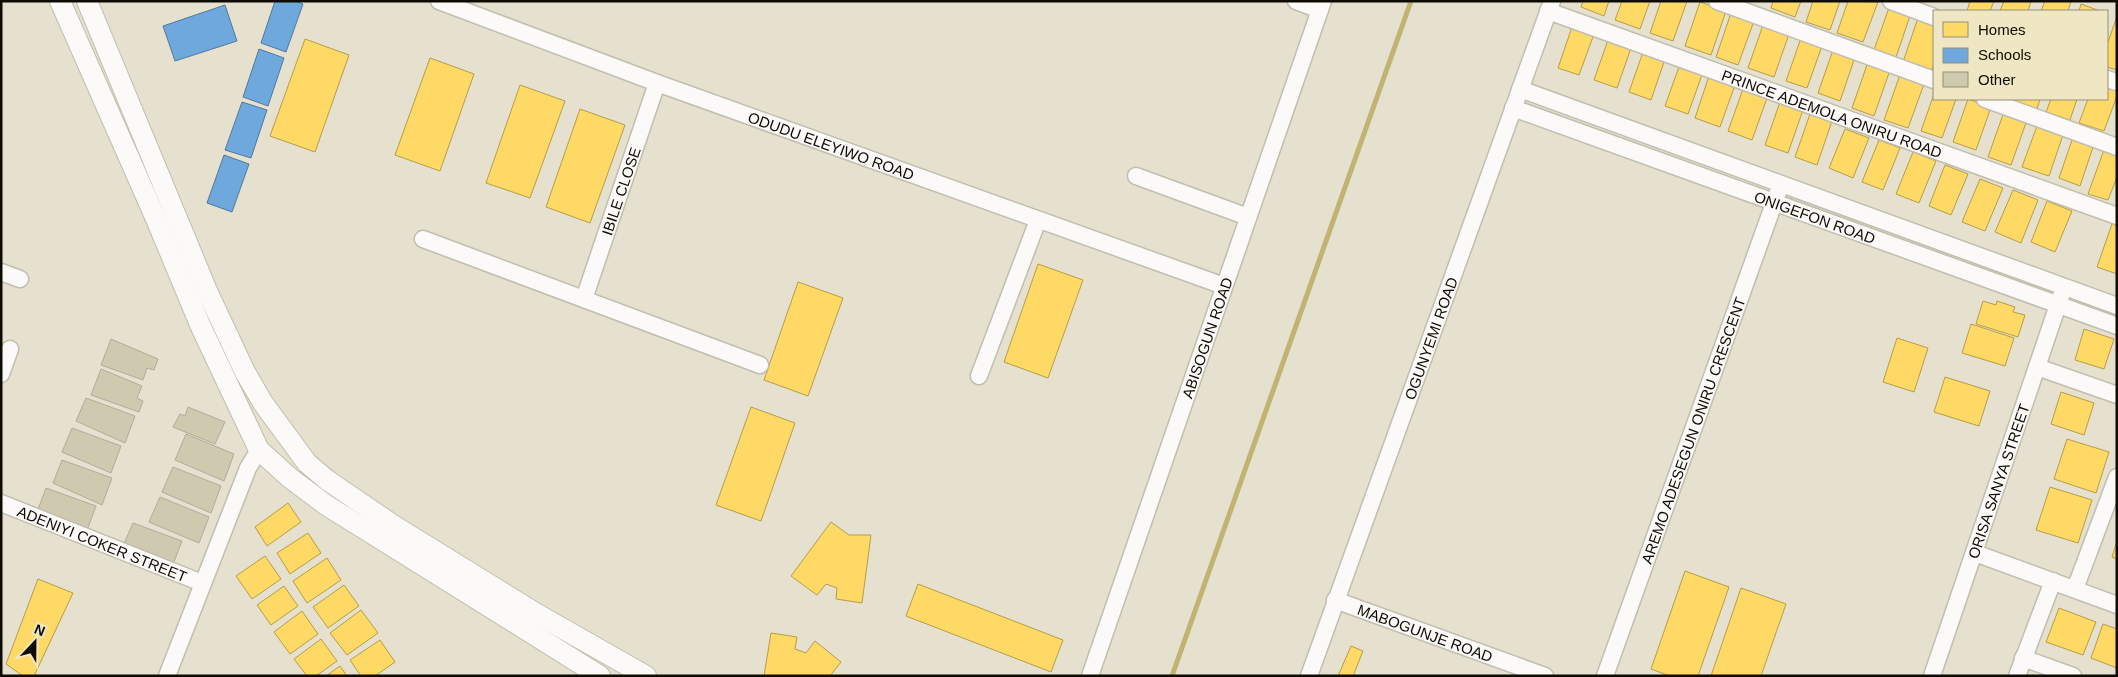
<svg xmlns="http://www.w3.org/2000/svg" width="2118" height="677" viewBox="0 0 2118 677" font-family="Helvetica,sans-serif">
<rect width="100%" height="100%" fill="#e5e1ce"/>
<!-- homes -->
<g fill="#ffd966" stroke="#b79c48">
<polygon points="1583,1 1609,1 1604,16 1581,7"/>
<polygon points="1622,1 1650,1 1640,29 1615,20"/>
<polygon points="1661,1 1687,1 1673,41 1650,33"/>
<polygon points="1773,1 1801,1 1795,17 1771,8"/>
<polygon points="1813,1 1840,1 1830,30 1806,22"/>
<polygon points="1848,1 1878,2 1863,42 1837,33"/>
<polygon points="1970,1 1994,1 1990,11 1967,11"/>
<polygon points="2004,1 2031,1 2028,11 2000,11"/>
<polygon points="2045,1 2071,1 2068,11 2041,11"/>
<polygon points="1700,2 1726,11 1711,55 1685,46"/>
<polygon points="2081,4 2100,11 2079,11"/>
<polygon points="1890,5 1911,13 1896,57 1874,50"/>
<polygon points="1731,13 1754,21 1738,65 1716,57"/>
<polygon points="1919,15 1934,21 1934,63 1931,71 1903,62"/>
<polygon points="2116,19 2117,19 2117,70 2107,67 2107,45"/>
<polygon points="1763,25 1789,34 1774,77 1748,68"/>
<polygon points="1572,27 1594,34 1579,75 1558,68"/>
<polygon points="1801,38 1822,46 1807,88 1786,81"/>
<polygon points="305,39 349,55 315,152 270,136"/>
<polygon points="1608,40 1631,48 1617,88 1594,80"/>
<polygon points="1833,50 1855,57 1840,101 1818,93"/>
<polygon points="1643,52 1665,59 1651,100 1629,92"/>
<polygon points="430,58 474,74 440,171 395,155"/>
<polygon points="1868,62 1890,70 1874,116 1852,108"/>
<polygon points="1680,64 1703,72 1688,114 1665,106"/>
<polygon points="1900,75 1924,84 1908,128 1884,120"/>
<polygon points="1709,76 1735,85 1720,127 1695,118"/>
<polygon points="2107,84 2117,87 2117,96 2104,131 2079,123 2088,99 2107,99"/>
<polygon points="520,85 565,101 530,198 486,183"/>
<polygon points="1743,89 1767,98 1752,140 1728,131"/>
<polygon points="1934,94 1934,99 1956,99 1942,138 1921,131"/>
<polygon points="1968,99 1991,107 1976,150 1953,142"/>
<polygon points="2010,99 2040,99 2037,109"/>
<polygon points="2051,99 2077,99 2070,120 2046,112"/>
<polygon points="1780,102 1803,110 1788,153 1765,145"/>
<polygon points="580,109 625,125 590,223 546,207"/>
<polygon points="2004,112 2027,120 2011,165 1988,157"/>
<polygon points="1810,114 1832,121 1817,165 1795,157"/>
<polygon points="2037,126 2063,135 2049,176 2022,167"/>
<polygon points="1845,129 1869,138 1853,178 1829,168"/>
<polygon points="2073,137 2094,144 2080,186 2059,178"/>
<polygon points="1879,140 1900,148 1883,190 1862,182"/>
<polygon points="2105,147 2117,151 2117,177 2108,200 2088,194"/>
<polygon points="1913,152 1936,161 1919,203 1896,194"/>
<polygon points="1945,165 1968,174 1951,215 1929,206"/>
<polygon points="1980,179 2003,188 1985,231 1962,222"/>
<polygon points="2013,190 2038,200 2021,243 1995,232"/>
<polygon points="2047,201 2072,211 2055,252 2031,242"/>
<polygon points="2112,224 2117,226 2117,274 2097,267"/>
<polygon points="1038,264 1083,280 1048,378 1004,362"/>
<polygon points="798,282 843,298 808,396 764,380"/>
<polygon points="1983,301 1996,305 1997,301 2015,307 2013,312 2025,315 2018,337 1976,324"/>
<polygon points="1971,324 2014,338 2005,366 1962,353"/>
<polygon points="2084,329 2114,339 2104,369 2075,360"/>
<polygon points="1897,338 1928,348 1914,392 1883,382"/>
<polygon points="1945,377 1990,391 1979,426 1934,412"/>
<polygon points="2061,392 2094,403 2084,435 2051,424"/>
<polygon points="751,407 795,423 761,521 716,505"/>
<polygon points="2067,439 2109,452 2096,493 2054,479"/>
<polygon points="2050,487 2092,500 2078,543 2036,530"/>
<polygon points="288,503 301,522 267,546 255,527"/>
<polygon points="831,522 849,535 871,535 862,603 836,599 837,588 826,584 817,595 791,576"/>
<polygon points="308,533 321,553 290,574 277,553"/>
<polygon points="2117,541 2117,559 2112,557"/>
<polygon points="265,556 281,579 252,599 236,576"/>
<polygon points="327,558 341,580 307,603 293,581"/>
<polygon points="1685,571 1729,587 1698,676 1670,676 1651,669"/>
<polygon points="38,579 73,593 34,676 23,676 6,664"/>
<polygon points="918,584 1063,640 1051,672 906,616"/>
<polygon points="344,585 359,606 328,628 313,607"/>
<polygon points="284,586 298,606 271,625 257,605"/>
<polygon points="1741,588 1786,604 1761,676 1711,676"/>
<polygon points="2059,608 2096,622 2083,655 2046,642"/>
<polygon points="361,610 378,633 347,655 330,633"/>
<polygon points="302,611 318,634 290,654 274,632"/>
<polygon points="2103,624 2117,629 2117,668 2091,658"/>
<polygon points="771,633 797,637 795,649 806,653 815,641 841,662 830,676 764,676"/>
<polygon points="321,639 337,661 316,676 307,676 294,659"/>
<polygon points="380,640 395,662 375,676 361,676 350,660"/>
<polygon points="1351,646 1363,651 1353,676 1338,676"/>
<polygon points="340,666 347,676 326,676"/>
</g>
<!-- schools -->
<g fill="#6fa8dc" stroke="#52799b">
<polygon points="275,1 295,1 303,4 286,52 261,43"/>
<polygon points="225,5 237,41 175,61 163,26"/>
<polygon points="259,49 284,58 268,106 243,97"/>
<polygon points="242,102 267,110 251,158 225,150"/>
<polygon points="224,155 249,164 232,212 207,203"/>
</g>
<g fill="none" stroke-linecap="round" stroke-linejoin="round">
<!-- stream -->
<polyline stroke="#c1b371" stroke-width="5" points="1172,676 1411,1"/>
</g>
<!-- building -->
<g fill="#cfc9b0" stroke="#afac9c">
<polygon points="111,339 158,359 154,370 147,368 143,380 101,365"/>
<polygon points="101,369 142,386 137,398 143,401 139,412 91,395"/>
<polygon points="86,398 135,416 125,443 76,421"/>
<polygon points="188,407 225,422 215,444 173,427 180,414 185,416"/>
<polygon points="72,428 121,446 111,473 62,452"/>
<polygon points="186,434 234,454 224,481 175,460"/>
<polygon points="62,460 112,478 102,505 53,483"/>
<polygon points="173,467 221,486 211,513 162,492"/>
<polygon points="46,488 96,506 86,533 37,512"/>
<polygon points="160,497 209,517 199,543 149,522"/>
<polygon points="133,523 182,541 172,567 123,546"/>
</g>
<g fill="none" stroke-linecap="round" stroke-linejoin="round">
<defs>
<g id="minor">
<path id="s1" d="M439,1L657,83L1224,286"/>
<polyline points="1296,1 1320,10"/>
<polyline points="1717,1 1934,80"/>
<polyline points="1891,1 1934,17"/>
<path id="s2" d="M1548,11L2117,216"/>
<polyline points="2107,79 2117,82"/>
<polyline points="1520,89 2117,306"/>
<polyline points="1985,99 2117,147"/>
<path id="s3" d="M1513,108L2117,326"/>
<polyline points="1136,176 1248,217"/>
<polyline points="423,239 760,365"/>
<polyline points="1,272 20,279"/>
<path id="s4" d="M584,299L657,83"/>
<polyline points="2037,367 2117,395"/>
<polyline points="1,374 10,349"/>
<polyline points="979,376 1038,220"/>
<path id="s5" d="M1,503L202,583"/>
<polyline points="1975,553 2117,605"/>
<polyline points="2075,589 2117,477"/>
<path id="s6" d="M1335,600L1545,676"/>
<polyline points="2023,658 2073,676"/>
<polyline points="167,676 248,468 259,450"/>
<path id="s7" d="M1090,676L1323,1"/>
<path id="s8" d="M1309,676L1552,1"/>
<path id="s9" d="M1605,676L1778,192"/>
<path id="s10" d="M1932,676L2061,296"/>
<polyline points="2017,676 2053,581"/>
</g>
<g id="tertiary">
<polyline points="60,1 156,219 201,327 259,450 290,478 326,505 600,676"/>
<polyline points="87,1 208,293 245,372 263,403 307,463 327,480 393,525 537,614 646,676"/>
</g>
</defs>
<!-- minor casing -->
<use href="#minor" stroke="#c1beaf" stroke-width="19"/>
<!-- tertiary casing -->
<use href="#tertiary" stroke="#c1beaf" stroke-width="22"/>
<!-- minor -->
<use href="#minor" stroke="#fbfaf8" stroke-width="16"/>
<!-- tertiary -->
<use href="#tertiary" stroke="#fbfaf8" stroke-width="20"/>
</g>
<g text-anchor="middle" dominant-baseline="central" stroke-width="5" stroke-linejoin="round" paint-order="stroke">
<!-- street labels -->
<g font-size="15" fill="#0e0c02" stroke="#efe7c4">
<text stroke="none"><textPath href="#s2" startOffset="302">PRINCE ADEMOLA ONIRU ROAD</textPath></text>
<text stroke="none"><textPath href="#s1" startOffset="418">ODUDU ELEYIWO ROAD</textPath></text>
<text stroke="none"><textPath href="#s4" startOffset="114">IBILE CLOSE</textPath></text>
<text stroke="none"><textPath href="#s3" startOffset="321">ONIGEFON ROAD</textPath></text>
<text stroke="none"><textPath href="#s7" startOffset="358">ABISOGUN ROAD</textPath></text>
<text stroke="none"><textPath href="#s8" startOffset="359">OGUNYEMI ROAD</textPath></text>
<text stroke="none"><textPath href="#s9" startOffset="261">AREMO ADESEGUN ONIRU CRESCENT</textPath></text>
<text stroke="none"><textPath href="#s10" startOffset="206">ORISA SANYA STREET</textPath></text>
<text stroke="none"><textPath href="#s5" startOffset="109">ADENIYI COKER STREET</textPath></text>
<text stroke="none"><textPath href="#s6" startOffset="96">MABOGUNJE ROAD</textPath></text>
</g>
</g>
<!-- border -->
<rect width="2118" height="677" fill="none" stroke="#0e0c02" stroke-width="5"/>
<!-- legend -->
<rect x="1933" y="10" width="175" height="90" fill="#efe7c4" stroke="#958f76"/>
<rect x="1943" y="22" width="25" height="15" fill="#ffd966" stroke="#958f76"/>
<text x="1978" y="35" font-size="15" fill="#0e0c02">Homes</text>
<rect x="1943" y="48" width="25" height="15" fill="#6fa8dc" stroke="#958f76"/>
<text x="1978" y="60" font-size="15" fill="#0e0c02">Schools</text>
<rect x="1943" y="72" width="25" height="15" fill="#cfc9b0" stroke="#958f76"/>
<text x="1978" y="85" font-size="15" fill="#0e0c02">Other</text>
<!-- north arrow -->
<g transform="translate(35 642) rotate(22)" stroke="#efe7c4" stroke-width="4" paint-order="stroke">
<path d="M0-4L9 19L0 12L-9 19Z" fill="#0e0c02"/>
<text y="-8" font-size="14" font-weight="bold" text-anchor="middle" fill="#0e0c02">N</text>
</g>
</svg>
